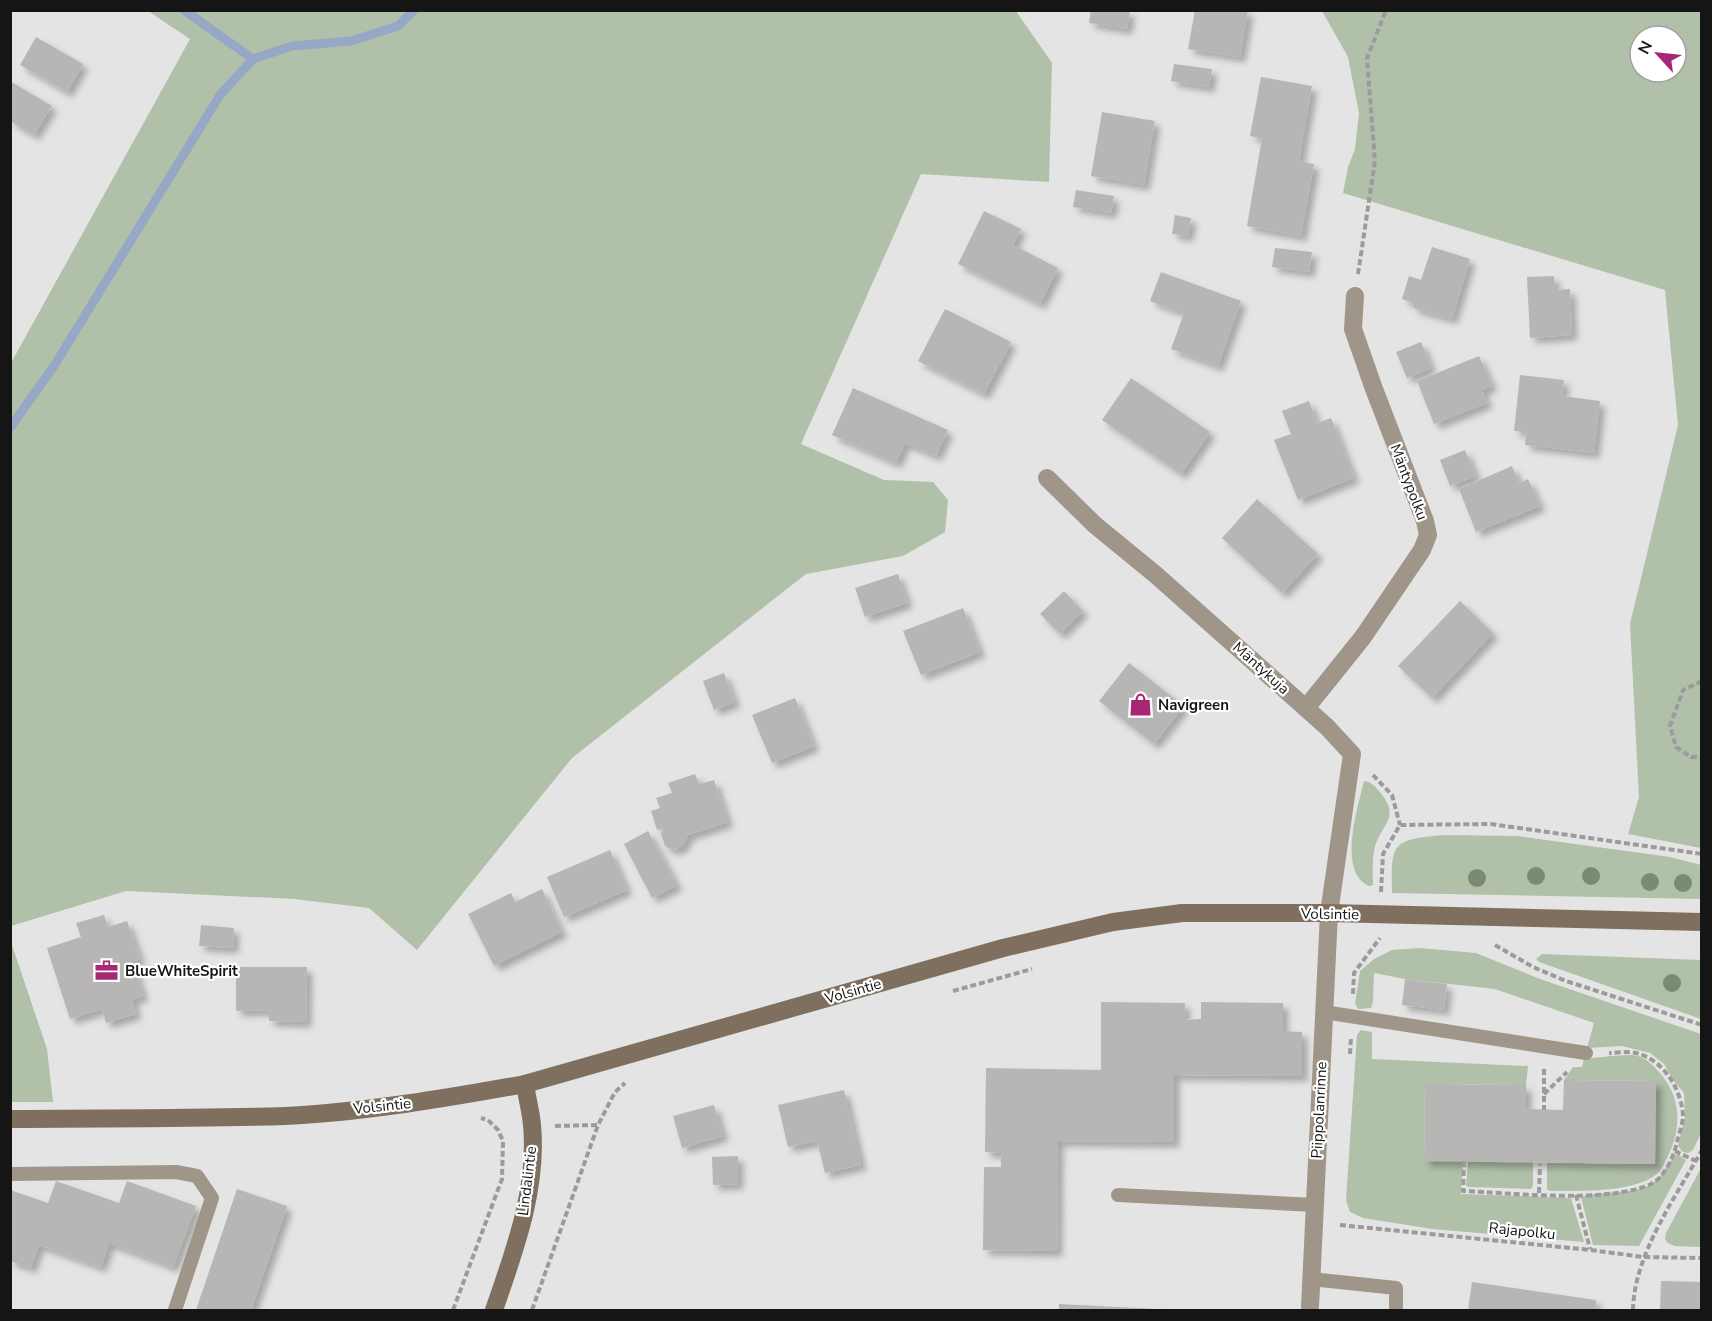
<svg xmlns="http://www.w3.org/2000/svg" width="1712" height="1321" viewBox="0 0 1712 1321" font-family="'Nunito Sans',sans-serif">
<defs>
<filter id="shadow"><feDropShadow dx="5.5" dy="5.5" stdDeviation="3" flood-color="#0004"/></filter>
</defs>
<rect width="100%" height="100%" fill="#e4e4e5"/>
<!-- green -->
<g fill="#b1c0a9" fill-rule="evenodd">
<polygon points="148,11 1016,11 1052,63 1049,182 921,174 801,444 884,480 933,482 948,500 945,532 903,556 806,574 572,758 417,950 369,908 294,899 126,891 11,926 11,363 190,39"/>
<path d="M1322,11H1701V848L1628,834L1639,797L1630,624L1678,425L1665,290L1343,193L1348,167L1355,149L1359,113L1348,57ZM1640,36H1676V72H1640Z"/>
<path d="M1364,781C1371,782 1374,785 1379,791C1403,819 1380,823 1374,851C1372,862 1373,874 1373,885L1369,886C1337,872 1358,806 1364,781Z"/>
<path d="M1443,835L1517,836L1670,857L1701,865V899L1392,893C1391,843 1391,840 1443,835Z"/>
<polygon points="10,939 47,1049 53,1102 11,1102"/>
<polygon points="1420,948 1476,953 1540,979 1701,1034 1701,1133 1693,1150 1688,1153 1683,1152 1678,1146 1685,1116 1684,1093 1673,1080 1664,1064 1650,1053 1622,1046 1587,1048 1594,1023 1495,989 1405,979 1374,973 1373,1002 1371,1008 1358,1009 1355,1003 1360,971 1374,959 1392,950"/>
<polygon points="1542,954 1701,960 1701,1019 1539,962 1536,959"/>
<polygon points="1361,1030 1372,1032 1372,1059 1528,1066 1526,1085 1425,1084 1424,1160 1463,1161 1461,1194 1571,1198 1584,1242 1432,1229 1363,1218 1350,1212 1346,1200 1357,1035"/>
<path d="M1611,1056C1619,1056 1630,1054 1638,1056C1647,1059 1654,1066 1660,1073C1682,1098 1682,1130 1667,1158C1664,1164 1662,1170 1657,1174C1633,1193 1579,1191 1550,1191L1547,1189V1163L1654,1164L1656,1081L1564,1080L1573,1067H1582L1584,1059Z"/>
<path d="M1677,1154L1686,1160L1639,1246L1593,1245L1581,1197C1602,1190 1627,1195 1648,1186C1662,1179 1667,1163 1677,1154Z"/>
<polygon points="1468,1161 1533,1162 1533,1185 1531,1189 1469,1187 1466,1186"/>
<polygon points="1701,1168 1701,1247 1675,1246 1668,1243 1665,1239 1666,1233"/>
</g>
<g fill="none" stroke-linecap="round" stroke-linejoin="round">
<!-- stream -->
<g stroke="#96a8c5" stroke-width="9">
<polyline points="184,10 253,59"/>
<polyline points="10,428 54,366 220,95 253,59 292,46 351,41 398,26 414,10"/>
</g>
</g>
<!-- building -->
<g fill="#b7b6b5" filter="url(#shadow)">
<polygon points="1091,10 1130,11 1127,29 1089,23"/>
<polygon points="1195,10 1248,10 1240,57 1188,49"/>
<polygon points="36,37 83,64 67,92 20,65"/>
<polygon points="1174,64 1212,69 1209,87 1171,81"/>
<polygon points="1261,77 1312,86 1299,161 1314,164 1301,236 1247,226 1262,138 1250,136"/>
<polygon points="10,81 52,106 34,135 10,121"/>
<polygon points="1102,112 1155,121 1144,185 1091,176"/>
<polygon points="1076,190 1114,196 1111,213 1073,207"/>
<polygon points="984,211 1021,229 1013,245 1058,268 1040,304 958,264"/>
<polygon points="1175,215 1191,218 1188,236 1172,234"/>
<polygon points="1432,247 1470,259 1452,319 1413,308 1414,303 1402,299 1409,276 1421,280"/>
<polygon points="1275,248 1312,252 1309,272 1272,267"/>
<polygon points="1161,272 1241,301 1218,366 1171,349 1184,313 1150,301"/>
<polygon points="1554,276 1555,290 1570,289 1572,335 1530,338 1527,277"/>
<polygon points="945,309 1011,342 984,394 918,361"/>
<polygon points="1421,342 1431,368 1407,378 1396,352"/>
<polygon points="1479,356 1492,386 1482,390 1487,403 1434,424 1417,381"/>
<polygon points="1520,375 1564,380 1562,396 1600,401 1594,453 1525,445 1526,432 1514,431"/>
<polygon points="1131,378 1210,432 1181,474 1102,420"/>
<polygon points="853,388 948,430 936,456 905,443 896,463 832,435"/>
<polygon points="1309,401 1317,423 1331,418 1354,478 1298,500 1274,440 1291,434 1282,411"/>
<polygon points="1465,450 1476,476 1450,486 1440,460"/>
<polygon points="1512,466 1519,483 1528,479 1540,506 1476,532 1459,489"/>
<polygon points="1257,499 1318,554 1282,593 1222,538"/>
<polygon points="898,574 907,603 865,617 855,588"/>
<polygon points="1064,591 1083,611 1060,634 1040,614"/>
<polygon points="1460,601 1493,633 1432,698 1398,666"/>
<polygon points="963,608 980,652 921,675 903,631"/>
<polygon points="1129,663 1184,706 1154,744 1099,701"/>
<polygon points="724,673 735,702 714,710 703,681"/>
<polygon points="795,698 814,746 772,763 752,715"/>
<polygon points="695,774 699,784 714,780 728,822 688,835 683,846 673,850 665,846 661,834 665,828 657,830 651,811 660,808 656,798 672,793 668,783"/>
<polygon points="648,831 677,885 652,898 624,844"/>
<polygon points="610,850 627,890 564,917 547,877"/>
<polygon points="542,889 562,932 494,966 468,914 511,893 515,902"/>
<polygon points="104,915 108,927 127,921 140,959 132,962 143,996 132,1000 136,1014 106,1023 102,1009 70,1019 47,948 81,937 76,923"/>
<polygon points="201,925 234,928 233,948 199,946"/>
<polygon points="236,967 307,967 306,1022 269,1021 268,1010 236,1011"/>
<polygon points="1405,979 1447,984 1444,1010 1402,1005"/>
<polygon points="1101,1002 1185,1003 1184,1020 1201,1019 1201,1002 1283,1003 1283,1031 1302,1032 1302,1076 1174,1075 1174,1142 1058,1141 1057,1251 983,1250 984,1167 1001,1167 1001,1153 985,1152 986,1068 1101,1070"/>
<polygon points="1564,1080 1656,1081 1655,1164 1424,1161 1425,1084 1526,1085 1526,1109 1563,1110"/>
<polygon points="844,1090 861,1165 825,1173 817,1141 788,1147 778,1105"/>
<polygon points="714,1105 723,1136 682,1148 673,1116"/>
<polygon points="738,1156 738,1184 713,1185 712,1157"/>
<polygon points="56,1181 119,1203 127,1181 196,1206 173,1267 109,1243 101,1267 39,1245 31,1268 10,1261 10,1190 48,1203"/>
<polygon points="237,1189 287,1206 251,1310 196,1310"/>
<polygon points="1661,1281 1702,1282 1702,1310 1660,1310"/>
<polygon points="1472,1282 1596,1300 1595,1310 1468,1310"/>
<polygon points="1059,1304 1157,1309 1157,1310 1059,1310"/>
</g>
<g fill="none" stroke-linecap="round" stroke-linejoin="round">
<!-- path -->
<g stroke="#9b9b9c" stroke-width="4" stroke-dasharray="6 3" stroke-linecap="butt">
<polyline points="1358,274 1375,161 1367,58 1386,10"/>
<polyline points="1702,681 1683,690 1670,726 1676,747 1691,757 1702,757"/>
<polyline points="1373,775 1392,795 1400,825"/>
<polyline points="1381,892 1383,854 1400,825 1491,824 1702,854"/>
<polyline points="1495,945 1533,967 1566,981 1702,1025"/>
<polyline points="953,991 1032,969"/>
<polyline points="1353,994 1354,973 1380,938"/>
<polyline points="1350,1054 1351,1037"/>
<polyline points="1544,1069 1544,1110"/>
<polyline points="1544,1094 1567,1072"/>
<polyline points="555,1126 598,1125"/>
<polyline points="1675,1151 1696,1161"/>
<path d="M1464,1161L1463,1191C1513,1193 1607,1204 1651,1184C1665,1177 1674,1156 1677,1142C1679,1133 1683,1124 1683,1115C1681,1089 1664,1060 1636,1053C1628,1051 1617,1053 1609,1053"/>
<polyline points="1539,1193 1540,1163"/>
<polyline points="1576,1195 1590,1249"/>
<polyline points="1340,1225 1591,1250 1643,1257 1702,1258"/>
<polyline points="453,1310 502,1179 503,1141 498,1130 488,1120 481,1118"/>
<polyline points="532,1310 598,1125 615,1092 625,1083"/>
<path d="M1633,1310C1634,1255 1675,1198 1702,1150"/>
</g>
<!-- lane -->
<g stroke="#a09589" stroke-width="14">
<polyline points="1324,1012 1586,1053"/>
<polyline points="10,1174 176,1172 197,1176 212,1198 175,1310"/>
<polyline points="1118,1195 1315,1205"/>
<polyline points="1311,1279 1396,1288 1396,1310"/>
</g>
<!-- street -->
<g stroke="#a09589" stroke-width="18">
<polyline points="1047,478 1095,525 1156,575 1327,727 1352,754 1329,913 1310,1307"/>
<polyline points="1306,708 1363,637 1422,550 1428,535 1425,521 1374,389 1353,329 1355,296"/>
</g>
<!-- secondary -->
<g stroke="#7f6f5e" stroke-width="18">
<path d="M10,1119C102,1118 194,1119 285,1116C364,1112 448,1098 525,1084L1003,948L1113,922L1182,913H1329L1702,922"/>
<path d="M494,1310C514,1252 538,1189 532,1125C531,1112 527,1098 525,1084"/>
</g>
</g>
<!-- trees -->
<g fill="#7b8a72">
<circle cx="1536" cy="876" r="9"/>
<circle cx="1591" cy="876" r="9"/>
<circle cx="1477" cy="878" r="9"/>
<circle cx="1650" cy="882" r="9"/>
<circle cx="1683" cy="883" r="9"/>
<circle cx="1672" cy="983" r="9"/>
</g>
<!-- icons -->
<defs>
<symbol id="shop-bare" viewBox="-9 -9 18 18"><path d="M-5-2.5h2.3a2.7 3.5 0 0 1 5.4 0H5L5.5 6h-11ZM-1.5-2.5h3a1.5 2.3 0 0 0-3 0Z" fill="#a72675" stroke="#fff" stroke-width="2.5" paint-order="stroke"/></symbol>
<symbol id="office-bare" viewBox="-9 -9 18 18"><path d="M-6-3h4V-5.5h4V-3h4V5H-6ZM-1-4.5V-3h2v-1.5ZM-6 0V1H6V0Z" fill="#a72675" stroke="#fff" stroke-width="2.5" paint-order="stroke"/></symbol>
</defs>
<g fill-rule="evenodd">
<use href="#shop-bare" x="1124" y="688" width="33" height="33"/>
<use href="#office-bare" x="90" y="954" width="33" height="33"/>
</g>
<g text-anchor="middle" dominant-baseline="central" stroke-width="4.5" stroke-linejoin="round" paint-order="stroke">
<!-- street labels -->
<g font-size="15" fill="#151515" stroke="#fff">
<text transform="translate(1409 482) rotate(69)">Mäntypolku</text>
<text transform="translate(1261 668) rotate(42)">Mäntykuja</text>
<text transform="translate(1330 914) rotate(1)">Volsintie</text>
<text transform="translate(853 991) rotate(-16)">Volsintie</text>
<text transform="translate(382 1106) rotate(-6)">Volsintie</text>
<text transform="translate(1319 1110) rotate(-87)">Piippolanrinne</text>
<text transform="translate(527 1181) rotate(-83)">Lindalintie</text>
<text transform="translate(1522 1231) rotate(6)">Rajapolku</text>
</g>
<!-- poi labels -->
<g font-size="15" font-weight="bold" fill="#151515" stroke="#fff" text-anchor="start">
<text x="1158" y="705">Navigreen</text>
<text x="125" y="971">BlueWhiteSpirit</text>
</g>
</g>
<!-- border -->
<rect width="1712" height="1321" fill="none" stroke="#151515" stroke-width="24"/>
<!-- north arrow -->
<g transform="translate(1658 54) rotate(297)"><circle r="28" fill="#ffffff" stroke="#a1a1a1" stroke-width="1.5"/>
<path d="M0-4.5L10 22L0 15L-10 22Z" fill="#a72675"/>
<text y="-9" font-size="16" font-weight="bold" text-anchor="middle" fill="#151515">N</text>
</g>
</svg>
